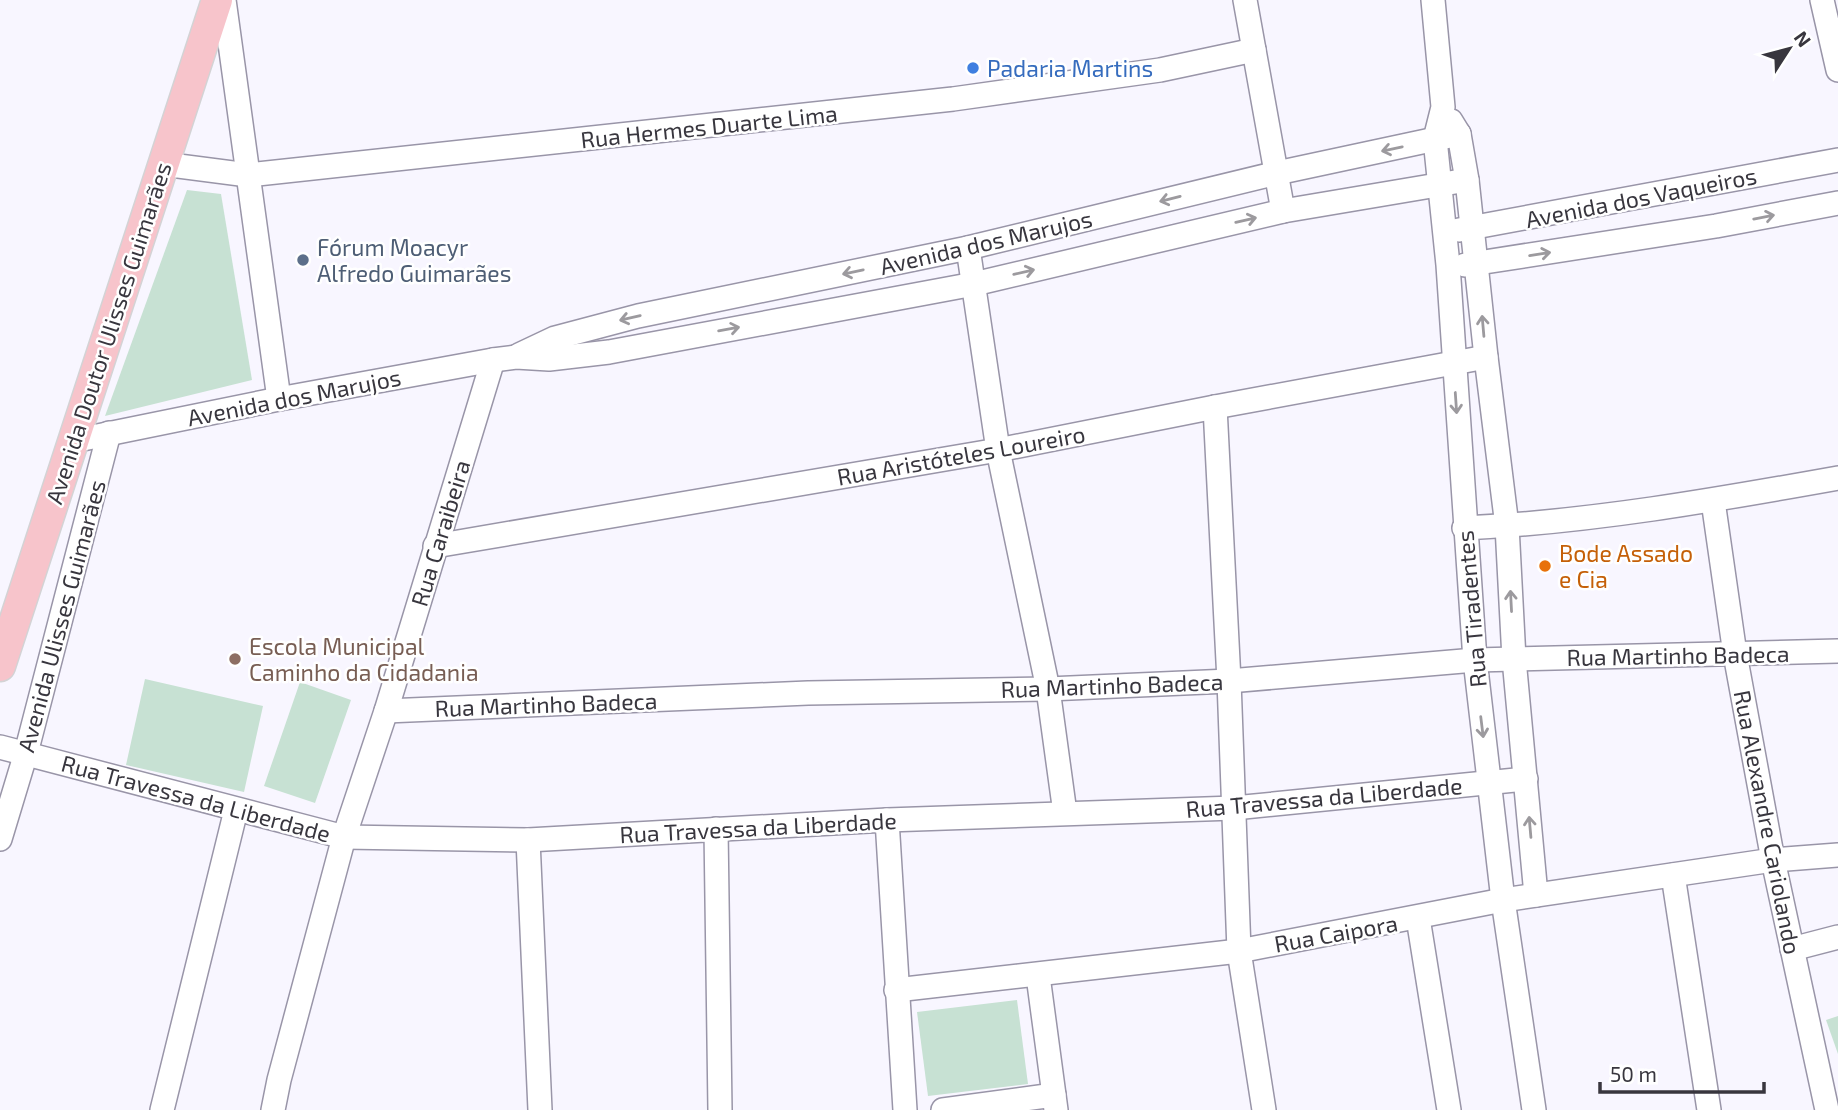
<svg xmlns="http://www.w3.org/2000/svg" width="1838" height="1110" viewBox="0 0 1838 1110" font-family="'Exo 2',sans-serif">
<rect width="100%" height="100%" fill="#f8f6ff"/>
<!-- green -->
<g fill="#c7e1d3">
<polygon points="187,190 221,194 252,380 105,416"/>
<polygon points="145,679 263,706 244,792 126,765"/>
<polygon points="300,682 351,700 315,803 264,786"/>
<polygon points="1017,1000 1028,1084 928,1096 917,1012"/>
<polygon points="1838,1016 1838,1054 1826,1020"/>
</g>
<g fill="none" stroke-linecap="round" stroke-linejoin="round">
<defs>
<g id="minor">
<polyline points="224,0 279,399"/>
<polyline points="1245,0 1283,211"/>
<polyline points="1433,0 1443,107 1435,139 1448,265 1475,660 1503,900 1534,1110"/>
<polyline points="1822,0 1838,70"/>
<polyline points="1451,121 1459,134 1467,180 1486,357 1507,526 1514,659 1536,895"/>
<polyline points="163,164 248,175 953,99 1160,70 1254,50"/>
<polyline points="1459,230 1838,160"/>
<polyline points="968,248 998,450 1048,689 1065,813"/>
<polyline points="1465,265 1716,226 1838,203"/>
<polyline points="519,355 555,338 638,316 968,248 1277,173 1459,134"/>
<polyline points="1215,407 1229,681 1239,951 1264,1110"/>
<polyline points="73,441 279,399 493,360 516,357 549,359 609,352 974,284 1283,211 1467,180"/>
<polyline points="1713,501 1735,654 1773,860 1827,1110"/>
<path d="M1464,528C1590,522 1715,500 1838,478"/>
<polyline points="435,546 998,450 1215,407 1486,357"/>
<polyline points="386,711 808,693 1048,689 1229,681 1475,660 1838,651"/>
<polyline points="0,747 344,837 528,840 887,820 1234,808 1526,779"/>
<polyline points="887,820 905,1110"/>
<polyline points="716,829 720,1110"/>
<polyline points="0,839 26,753 109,433"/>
<polyline points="528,840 540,1110"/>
<polyline points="1673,875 1709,1110"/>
<polyline points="1418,918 1449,1110"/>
<polyline points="1792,949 1838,937"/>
<polyline points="1038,976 1056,1110"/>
<polyline points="896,990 1239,951 1503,900 1773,860 1838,855"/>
<polyline points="162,1110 236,810"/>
<polyline points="273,1110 279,1080 344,837 386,711 493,360"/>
<polyline points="943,1110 1054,1095"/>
</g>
<polyline id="major" points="0,666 217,0"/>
</defs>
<!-- minor casing -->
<use href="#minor" stroke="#9995a8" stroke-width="26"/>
<!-- major casing -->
<use href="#major" stroke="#d3d3d5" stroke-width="33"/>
<!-- minor -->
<use href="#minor" stroke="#fff" stroke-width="23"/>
<!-- major -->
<use href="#major" stroke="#f7c4cb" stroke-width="30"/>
</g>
<!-- one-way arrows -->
<defs><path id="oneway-shaft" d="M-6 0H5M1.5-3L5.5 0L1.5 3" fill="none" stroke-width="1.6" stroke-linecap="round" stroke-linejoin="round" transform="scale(1.75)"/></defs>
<g stroke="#9c9a9e">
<use href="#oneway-shaft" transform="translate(1392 149) rotate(168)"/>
<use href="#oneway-shaft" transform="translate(1170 199) rotate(166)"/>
<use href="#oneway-shaft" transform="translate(1764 217) rotate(-11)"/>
<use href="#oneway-shaft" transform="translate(1246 220) rotate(-13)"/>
<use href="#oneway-shaft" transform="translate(1540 254) rotate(-9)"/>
<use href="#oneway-shaft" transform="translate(853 272) rotate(168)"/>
<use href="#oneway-shaft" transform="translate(1024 272) rotate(-13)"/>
<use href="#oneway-shaft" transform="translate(630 318) rotate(167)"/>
<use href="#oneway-shaft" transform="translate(1483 326) rotate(-95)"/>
<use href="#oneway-shaft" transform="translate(729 329) rotate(-10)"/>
<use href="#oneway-shaft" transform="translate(1456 403) rotate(86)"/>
<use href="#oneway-shaft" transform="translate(1511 601) rotate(-93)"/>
<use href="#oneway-shaft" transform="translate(1482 727) rotate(83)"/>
<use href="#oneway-shaft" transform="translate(1530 827) rotate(-95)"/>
</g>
<!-- markers -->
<circle fill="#3f7fe0" stroke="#fff" stroke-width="2.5" cx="973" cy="68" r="7"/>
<circle fill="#5c6f8a" stroke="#fff" stroke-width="2.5" cx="303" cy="260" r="7"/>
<circle fill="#e8710a" stroke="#fff" stroke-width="2.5" cx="1545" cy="566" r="7"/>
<circle fill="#8d6e63" stroke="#fff" stroke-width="2.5" cx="235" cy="659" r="7"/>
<g text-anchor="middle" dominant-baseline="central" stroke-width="5" stroke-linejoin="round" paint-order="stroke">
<!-- shop labels -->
<g font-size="23" fill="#366cbe" stroke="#fff" text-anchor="start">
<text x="987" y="68">Padaria Martins</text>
</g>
<!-- street labels -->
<g font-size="23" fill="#38363e" stroke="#fff">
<text transform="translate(709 126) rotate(-6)">Rua Hermes Duarte Lima</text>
<text transform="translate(1641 197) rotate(-11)">Avenida dos Vaqueiros</text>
<text transform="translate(986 242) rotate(-13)">Avenida dos Marujos</text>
<text transform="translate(108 333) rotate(-72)">Avenida Doutor Ulisses Guimarães</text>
<text transform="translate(294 397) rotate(-11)">Avenida dos Marujos</text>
<text transform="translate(961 455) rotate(-10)">Rua Aristóteles Loureiro</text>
<text transform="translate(440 533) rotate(-73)">Rua Caraibeira</text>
<text transform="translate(1471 609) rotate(-95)">Rua Tiradentes</text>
<text transform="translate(61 616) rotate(-75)">Avenida Ulisses Guimarães</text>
<text transform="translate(1678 655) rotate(-1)">Rua Martinho Badeca</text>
<text transform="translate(1112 685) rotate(-2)">Rua Martinho Badeca</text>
<text transform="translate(546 704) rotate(-2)">Rua Martinho Badeca</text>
<text transform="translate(1324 797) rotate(-5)">Rua Travessa da Liberdade</text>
<text transform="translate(196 798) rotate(15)">Rua Travessa da Liberdade</text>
<text transform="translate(1768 822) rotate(79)">Rua Alexandre Cariolando</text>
<text transform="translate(758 827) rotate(-3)">Rua Travessa da Liberdade</text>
<text transform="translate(1336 933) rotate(-10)">Rua Caipora</text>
</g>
<!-- service labels -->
<g font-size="23" fill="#4e5e75" stroke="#fff" text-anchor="start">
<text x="317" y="247">Fórum Moacyr<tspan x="317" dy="26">Alfredo Guimarães</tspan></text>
</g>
<!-- food labels -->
<g font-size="23" fill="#c56008" stroke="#fff" text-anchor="start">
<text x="1559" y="553">Bode Assado<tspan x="1559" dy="26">e Cia</tspan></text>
</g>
<!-- education labels -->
<g font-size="23" fill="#785e54" stroke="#fff" text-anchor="start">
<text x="249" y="646">Escola Municipal<tspan x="249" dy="26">Caminho da Cidadania</tspan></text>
</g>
</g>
<!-- north arrow -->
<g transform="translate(1789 49) rotate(54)" stroke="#ffffff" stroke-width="5" paint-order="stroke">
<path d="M0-5L12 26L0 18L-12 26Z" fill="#38363e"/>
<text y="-10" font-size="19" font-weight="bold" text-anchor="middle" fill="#38363e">N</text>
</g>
<!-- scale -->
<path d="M1600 1082v10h164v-10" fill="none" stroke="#38363e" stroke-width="3.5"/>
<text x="1610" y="1082" font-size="21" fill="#38363e" stroke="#ffffff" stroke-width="5" paint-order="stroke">50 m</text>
</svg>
